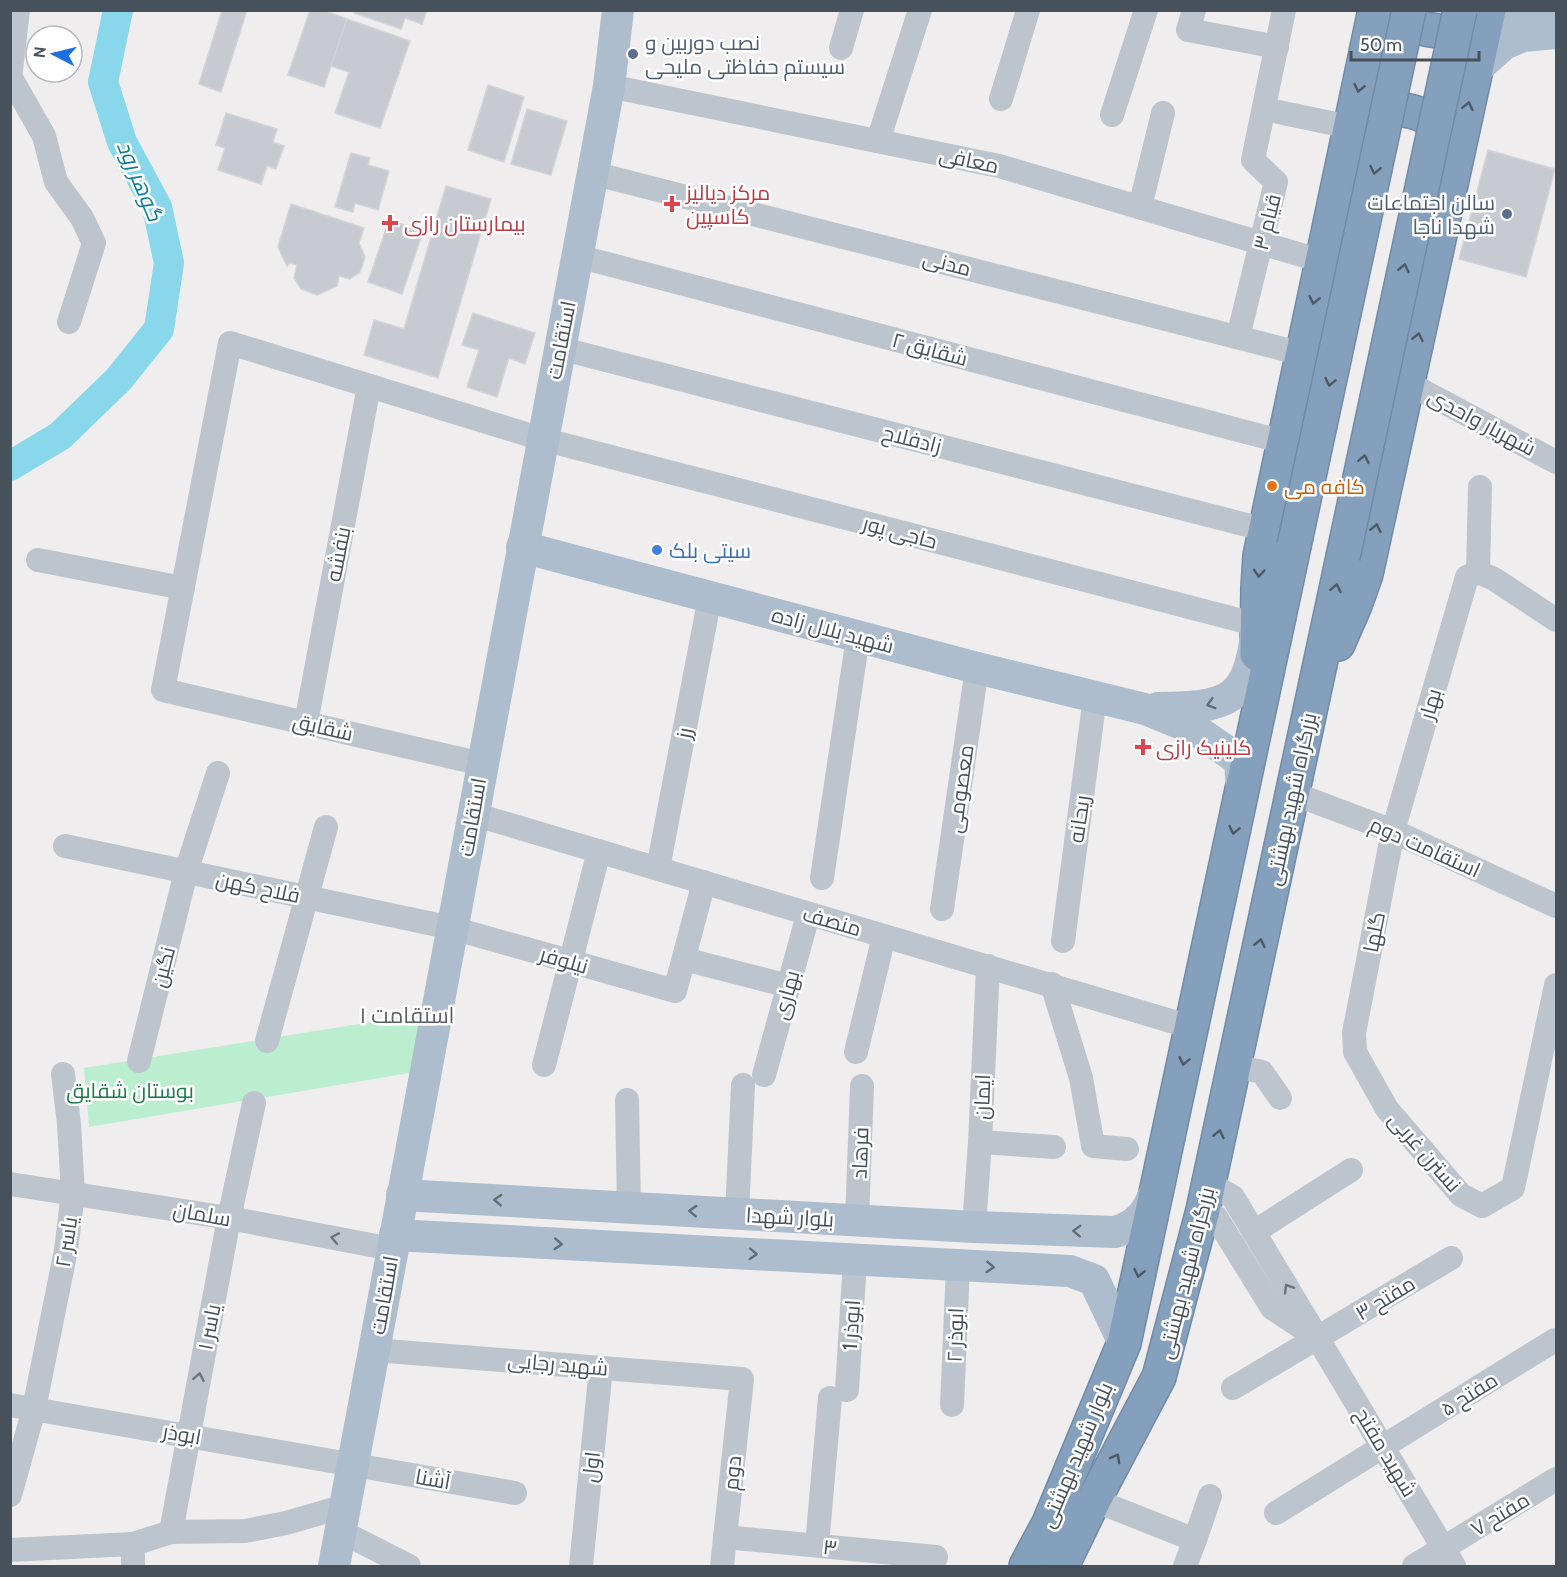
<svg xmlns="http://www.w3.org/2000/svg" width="1567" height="1577" viewBox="0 0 1567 1577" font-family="Cabin,Cairo,sans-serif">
<rect width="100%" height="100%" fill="#f0edee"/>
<!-- green -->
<polygon fill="#bbeecf" points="422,1014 415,1072 89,1127 84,1068"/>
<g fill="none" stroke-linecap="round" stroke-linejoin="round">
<!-- river -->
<polyline stroke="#89d7eb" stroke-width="30" points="10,466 60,436 118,380 159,329 169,263 157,207 122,142 103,82 118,10"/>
</g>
<!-- building -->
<g fill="#c7cad0" stroke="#d2d4d9" stroke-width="1.5">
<polygon points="222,10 247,10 221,92 199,84"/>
<polygon points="310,10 323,10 347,19 324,87 288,75"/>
<polygon points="355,10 427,10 422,24 405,18 401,29 354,13"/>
<polygon points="347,19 410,41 380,128 335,113 349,72 331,66"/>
<polygon points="488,85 524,97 504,162 468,150"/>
<polygon points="527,109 567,121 551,175 511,164"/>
<polygon points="226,113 277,129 273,142 284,146 276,169 267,166 261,184 218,170 225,148 216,145"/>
<polygon points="1488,150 1555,169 1526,277 1459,259"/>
<polygon points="351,153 370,158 368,165 389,171 378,210 355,203 353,212 335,207"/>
<polygon points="446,186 491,199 438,378 364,355 374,320 404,329"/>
<polygon points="291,204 364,228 359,243 365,257 360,272 350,279 339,276 337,286 317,295 301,289 294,278 297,265 290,263 287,266 278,247"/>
<polygon points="389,220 423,231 402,294 368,282"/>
<polygon points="473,313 535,333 525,364 509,358 497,397 467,387 479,350 462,345"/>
</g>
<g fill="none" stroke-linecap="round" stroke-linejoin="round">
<defs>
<g id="highway">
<path d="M1394,10C1417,35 1452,37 1479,18"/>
<path d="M1362,120C1395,99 1436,111 1453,146"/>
<polyline points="1338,644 1355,605 1366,574 1489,10"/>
<polyline points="1257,654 1258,588 1260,556 1375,10"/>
<polyline points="1026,1566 1049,1523 1124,1343 1294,546"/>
<polyline points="1062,1566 1094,1500 1159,1377 1203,1210 1343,557"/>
</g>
</defs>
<!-- highway casing -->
<use href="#highway" stroke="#708ba8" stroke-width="36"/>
<!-- minor -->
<g stroke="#bcc5cd" stroke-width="24">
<polyline points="1194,10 1188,30 1277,47"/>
<polyline points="841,48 852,10"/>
<polyline points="10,78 18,10"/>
<polyline points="11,78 44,136 56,182 82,218 94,243 69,322"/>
<polyline points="609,86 999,166 1322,261"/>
<polyline points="1001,99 1028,10"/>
<polyline points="1264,109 1350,127"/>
<polyline points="1112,115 1146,10"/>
<polyline points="878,141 920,10"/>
<polyline points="592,173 1303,354"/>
<polyline points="1140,207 1163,113"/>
<polyline points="577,256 1284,442"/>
<polyline points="1238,337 1276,182 1253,160 1284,10"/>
<polyline points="559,348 1266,530"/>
<polyline points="1408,383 1556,462"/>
<polyline points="38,560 183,588"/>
<polyline points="1478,572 1480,487"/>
<polyline points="1556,620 1494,579 1478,572 1467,577 1393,831 1354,1033 1355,1052 1387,1109 1461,1195 1482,1206 1513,1188 1556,985"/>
<polyline points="306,723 369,386"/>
<polyline points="482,764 163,690 230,343 542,439 1258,625"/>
<polyline points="1292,793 1393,831 1556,906"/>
<polyline points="473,814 1191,1027"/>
<polyline points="65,846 452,928 675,991 704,882"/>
<polyline points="658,868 710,597"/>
<polyline points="822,878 858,637"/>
<polyline points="942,909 977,668"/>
<polyline points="1063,941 1095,697"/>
<polyline points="684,959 789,986"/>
<polyline points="1052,984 1081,1078 1093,1146 1127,1149"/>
<polyline points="267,1041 326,827"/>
<polyline points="856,1052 884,936"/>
<polyline points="139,1061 186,872 218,773"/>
<polyline points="544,1065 599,851"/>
<polyline points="1234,1066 1262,1072 1280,1098"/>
<polyline points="764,1075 808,915"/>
<polyline points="627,1100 629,1208"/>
<polyline points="980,1142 1054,1147"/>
<polyline points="1209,1183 1233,1197 1454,1566"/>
<polyline points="10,1184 229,1218 392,1249"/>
<polyline points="1203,1210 1216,1217 1272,1308 1313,1335"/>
<polyline points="737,1214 743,1085"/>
<polyline points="857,1221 862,1086"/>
<polyline points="974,1227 980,1142 988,966"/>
<polyline points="1254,1232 1351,1170"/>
<polyline points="374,1350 742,1379 722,1566"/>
<polyline points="1233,1388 1451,1258"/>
<polyline points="847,1390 855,1260"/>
<polyline points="10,1405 515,1493"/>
<polyline points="952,1405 958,1265"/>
<polyline points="10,1495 34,1409 66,1250 73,1193 69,1124 63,1074"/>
<polyline points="1094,1500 1195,1540 1185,1566"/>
<polyline points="1276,1513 1555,1340"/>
<polyline points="340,1531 409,1566"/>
<polyline points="171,1532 229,1218 254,1103"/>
<polyline points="725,1537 936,1557"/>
<polyline points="1195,1540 1210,1496"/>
<polyline points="133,1544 133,1566"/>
<polyline points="817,1545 830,1398"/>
<polyline points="10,1550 133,1544 171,1532 245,1531 286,1523 345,1506"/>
<polyline points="581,1566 601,1368"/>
<polyline points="1414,1566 1556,1479"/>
</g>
<!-- major -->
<g stroke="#adbdcd" stroke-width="32">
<polyline points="1501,10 1556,25"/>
<polyline points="1477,68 1504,44 1523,36 1556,33"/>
<polyline points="522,547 977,668 1145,709 1194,729 1235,757 1240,763 1242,789"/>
<path d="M1158,708C1228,707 1249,703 1257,627"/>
<path d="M402,1195L974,1227L1115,1232C1138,1226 1147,1212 1156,1191"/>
<polyline points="395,1235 1070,1271 1094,1280 1124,1343"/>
<polyline points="334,1566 609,86 618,10"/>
</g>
<!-- highway -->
<use href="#highway" stroke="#85a0bd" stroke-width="33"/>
<defs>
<g id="highway-bridge">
<polyline points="1294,546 1409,10"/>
<polyline points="1343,557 1460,10"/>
</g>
</defs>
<!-- highway-bridge casing -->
<use href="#highway-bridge" stroke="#708ba8" stroke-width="36" stroke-linecap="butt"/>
<!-- highway-bridge -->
<use href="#highway-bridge" stroke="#85a0bd" stroke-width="33"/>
</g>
<!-- one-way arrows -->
<defs><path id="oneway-chevron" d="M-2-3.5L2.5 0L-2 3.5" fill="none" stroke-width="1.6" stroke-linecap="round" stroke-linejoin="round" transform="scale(1.5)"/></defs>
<g stroke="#4c5965">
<use href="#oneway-chevron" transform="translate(1359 88) rotate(102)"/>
<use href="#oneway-chevron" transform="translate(1468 106) rotate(-78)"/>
<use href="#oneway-chevron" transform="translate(1375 170) rotate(102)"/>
<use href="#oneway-chevron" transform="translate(1404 268) rotate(-78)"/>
<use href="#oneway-chevron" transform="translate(1314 300) rotate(102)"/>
<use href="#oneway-chevron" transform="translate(1418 337) rotate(-78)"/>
<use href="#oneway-chevron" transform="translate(1330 382) rotate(102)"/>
<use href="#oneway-chevron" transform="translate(1364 459) rotate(-78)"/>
<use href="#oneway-chevron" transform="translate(1376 528) rotate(-78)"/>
<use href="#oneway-chevron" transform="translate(1259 573) rotate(94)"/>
<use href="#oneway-chevron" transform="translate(1336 588) rotate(-78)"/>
<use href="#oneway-chevron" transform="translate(1234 830) rotate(102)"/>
<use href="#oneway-chevron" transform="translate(1260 943) rotate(-78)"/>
<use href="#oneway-chevron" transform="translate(1184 1061) rotate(102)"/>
<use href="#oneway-chevron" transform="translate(1219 1134) rotate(-78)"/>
<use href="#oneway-chevron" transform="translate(1139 1273) rotate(102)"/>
<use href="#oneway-chevron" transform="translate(1116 1458) rotate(-62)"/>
</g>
<g stroke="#606c78">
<use href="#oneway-chevron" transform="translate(1211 704) rotate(164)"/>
<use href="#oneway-chevron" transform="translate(498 1200) rotate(-177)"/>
<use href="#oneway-chevron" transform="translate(693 1211) rotate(-177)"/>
<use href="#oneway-chevron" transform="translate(1077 1231) rotate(-178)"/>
<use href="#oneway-chevron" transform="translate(558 1244) rotate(3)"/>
<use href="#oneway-chevron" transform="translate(753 1254) rotate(3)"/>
<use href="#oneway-chevron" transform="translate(990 1267) rotate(3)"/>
</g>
<g stroke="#69747d">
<use href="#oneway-chevron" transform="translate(335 1238) rotate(-169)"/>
<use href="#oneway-chevron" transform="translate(1288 1288) rotate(-121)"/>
<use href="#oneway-chevron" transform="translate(199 1377) rotate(-79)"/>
</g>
<!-- markers -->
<g fill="#5c6f8a" stroke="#fff" stroke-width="2">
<circle cx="633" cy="54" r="6"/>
<circle cx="1507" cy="214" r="6"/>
</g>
<g fill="#e0444e" stroke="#fff" stroke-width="2">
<path d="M669 195h6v6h6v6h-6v6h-6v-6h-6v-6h6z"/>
<path d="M387 214h6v6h6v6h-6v6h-6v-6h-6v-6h6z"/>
<path d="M1140 738h6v6h6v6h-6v6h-6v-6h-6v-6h6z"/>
</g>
<circle fill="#e8710a" stroke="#fff" stroke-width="2" cx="1272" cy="486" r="6"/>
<circle fill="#3f7fe0" stroke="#fff" stroke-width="2" cx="657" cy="550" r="6"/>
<g text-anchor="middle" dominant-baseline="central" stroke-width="5" stroke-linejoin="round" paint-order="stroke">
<!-- service labels -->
<g font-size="21" fill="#4e5e75" stroke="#fff" text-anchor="start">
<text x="645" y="42">نصب دوربین و<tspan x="645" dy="24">سیستم حفاظتی ملیحی</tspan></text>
<text x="1495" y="202" text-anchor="end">سالن اجتماعات<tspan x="1495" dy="24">شهدا ناجا</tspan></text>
</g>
<!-- street labels -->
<g font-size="21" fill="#46515b" stroke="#fff">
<text transform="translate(969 160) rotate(12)">معافی</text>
<text transform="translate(1267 222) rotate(-76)">قیام ۳</text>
<text transform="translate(947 263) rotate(14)">مدنی</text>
<text transform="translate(561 340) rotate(-79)">استقامت</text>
<text transform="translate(930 349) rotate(15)">شقایق ۲</text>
<text transform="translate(1482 422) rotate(28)">شهریار واحدی</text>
<text transform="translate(912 439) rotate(14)">زادفلاح</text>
<text transform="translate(900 532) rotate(15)">حاجی پور</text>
<text transform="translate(338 554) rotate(-79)">بنفشه</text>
<text transform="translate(833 630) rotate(15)">شهید بلال زاده</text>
<text transform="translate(1430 704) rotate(-74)">بهار</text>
<text transform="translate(323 727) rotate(13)">شقایق</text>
<text transform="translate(684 733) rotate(-79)">رز</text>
<text transform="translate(960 789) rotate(-82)">معصومی</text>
<text transform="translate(1291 799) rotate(-78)">بزرگراه شهید بهشتی</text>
<text transform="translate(472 817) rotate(-80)">استقامت</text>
<text transform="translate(1079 819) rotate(-82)">ریحانه</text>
<text transform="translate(1425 847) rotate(24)">استقامت دوم</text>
<text transform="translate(258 887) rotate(12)">فلاح کهن</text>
<text transform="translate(832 921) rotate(16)">منصف</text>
<text transform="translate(1374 932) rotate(-79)">گلها</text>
<text transform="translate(564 960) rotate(16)">نیلوفر</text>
<text transform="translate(163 967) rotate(-76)">نگین</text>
<text transform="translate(786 995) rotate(-75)">بهاری</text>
<text transform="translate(982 1097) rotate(-88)">ایمان</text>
<text transform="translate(1425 1152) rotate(49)">نسترن غربی</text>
<text transform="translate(860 1153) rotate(-88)">فرهاد</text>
<text transform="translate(202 1214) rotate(10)">سلمان</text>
<text transform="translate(790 1217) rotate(3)">بلوار شهدا</text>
<text transform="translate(66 1242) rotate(-81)">یاسر ۲</text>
<text transform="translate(1186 1273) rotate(-76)">بزرگراه شهید بهشتی</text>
<text transform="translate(384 1295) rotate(-80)">استقامت</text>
<text transform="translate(1385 1298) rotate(-31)">مفتح ۳</text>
<text transform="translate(851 1325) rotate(-86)">ابوذر 1</text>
<text transform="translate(209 1327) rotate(-79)">یاسر ۱</text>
<text transform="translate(955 1335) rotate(-88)">ابوذر ۲</text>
<text transform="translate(558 1364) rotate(5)">شهید رجایی</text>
<text transform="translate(1469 1394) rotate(-32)">مفتح ۵</text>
<text transform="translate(182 1434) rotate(10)">ابوذر</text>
<text transform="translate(1386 1452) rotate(59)">شهید مفتح</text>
<text transform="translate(1076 1455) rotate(-67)">بلوار شهید بهشتی</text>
<text transform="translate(591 1467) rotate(-84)">اول</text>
<text transform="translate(732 1473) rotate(-84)">دوم</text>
<text transform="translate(433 1479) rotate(10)">آشنا</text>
<text transform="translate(1500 1514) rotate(-31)">مفتح ۷</text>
<text transform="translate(830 1547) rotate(6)">۳</text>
</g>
<!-- health labels -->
<g font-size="21" fill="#be3a42" stroke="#fff" text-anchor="start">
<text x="686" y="192">مرکز دیالیز<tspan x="686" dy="24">کاسپین</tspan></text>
<text x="404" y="223">بیمارستان رازی</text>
<text x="1156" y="747">کلینیک رازی</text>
</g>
<!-- food labels -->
<g font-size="21" fill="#c56008" stroke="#fff" text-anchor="start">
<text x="1284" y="486">کافه می</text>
</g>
<!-- shop labels -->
<g font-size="21" fill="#366cbe" stroke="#fff" text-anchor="start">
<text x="669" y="550">سیتی بلک</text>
</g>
<!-- park labels -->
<g font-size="21" fill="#177c49" stroke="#fff">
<text x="130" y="1090">بوستان شقایق</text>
</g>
<!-- water labels -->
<g font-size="22" font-style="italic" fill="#0d7c98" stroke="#fff">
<text transform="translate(140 181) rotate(67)">گوهر رود</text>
</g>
<!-- neighbourhood labels -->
<g font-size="22" fill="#5a5e63" stroke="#fff">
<text x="407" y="1015">استقامت ۱</text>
</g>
</g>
<!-- border -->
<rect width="1567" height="1577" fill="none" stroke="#46515b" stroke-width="24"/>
<!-- north arrow -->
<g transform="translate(54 54) rotate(277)"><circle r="28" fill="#ffffff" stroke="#b5b9bd" stroke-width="1.5"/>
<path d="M0-4.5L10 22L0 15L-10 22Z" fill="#1970de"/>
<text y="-9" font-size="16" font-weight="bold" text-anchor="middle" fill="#46515b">N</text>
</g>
<!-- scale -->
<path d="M1351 51v9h128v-9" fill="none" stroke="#46515b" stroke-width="3"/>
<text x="1360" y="51" font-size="18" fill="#46515b" stroke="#ffffff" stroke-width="4.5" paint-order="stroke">50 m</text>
</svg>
